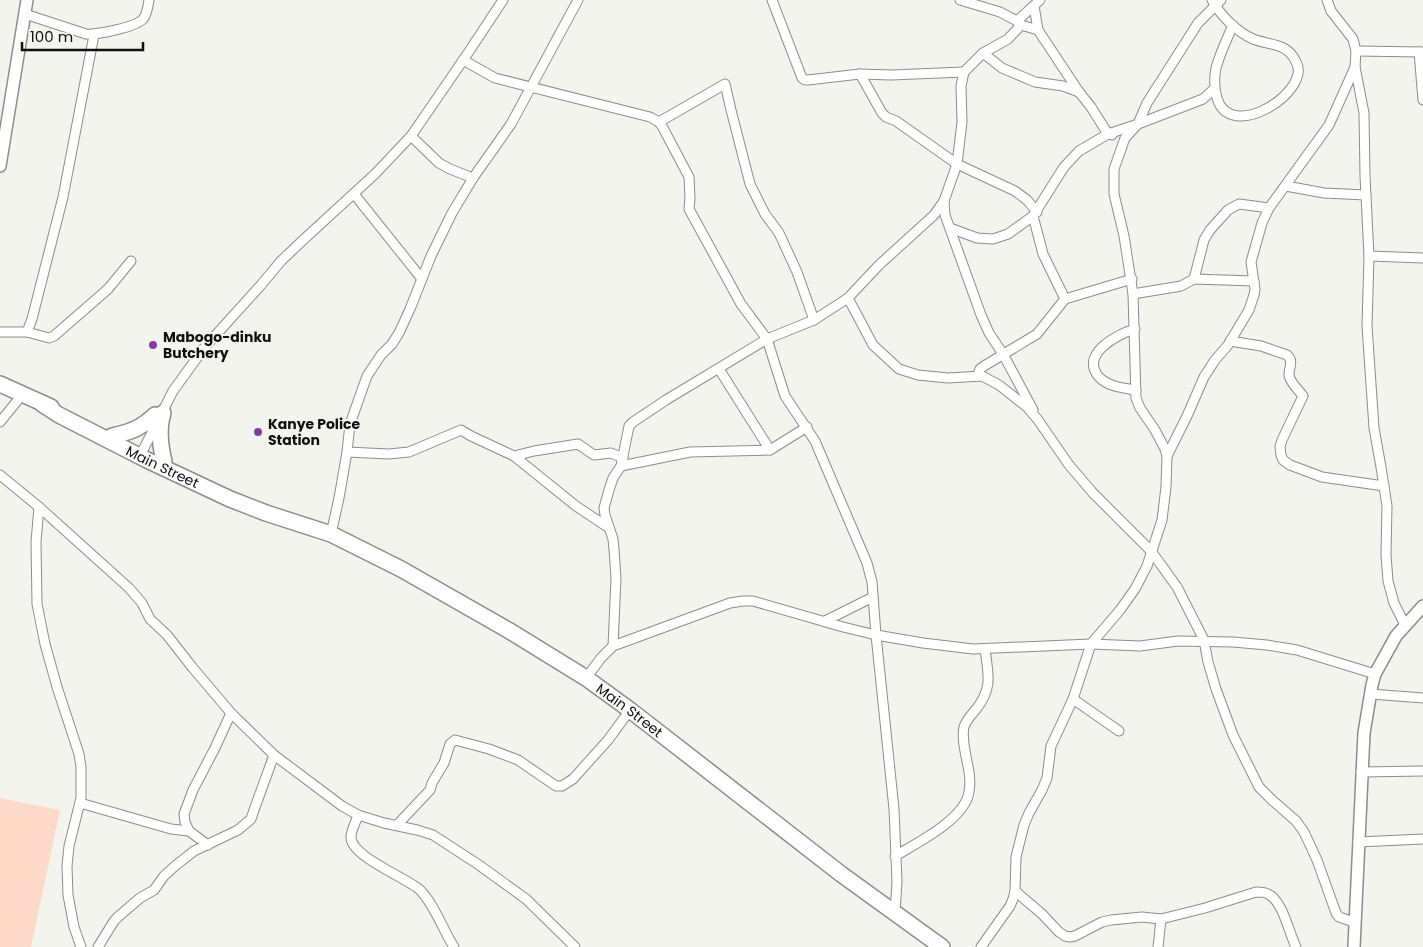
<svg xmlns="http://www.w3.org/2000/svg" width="1423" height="947" viewBox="0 0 1423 947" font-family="Poppins,sans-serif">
<rect width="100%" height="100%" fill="#f4f4ef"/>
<!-- green -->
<polygon fill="#fdd9c8" points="0,798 60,810 31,947 0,947"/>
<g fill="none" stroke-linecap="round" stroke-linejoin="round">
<defs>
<g id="minor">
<polyline points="772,0 802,78 805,80 808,80 860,74 882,113 886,117 896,121 957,164 1015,191 1027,200 1037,212"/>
<polyline points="960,0 1000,12 1017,21 1021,25 1038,30"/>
<path d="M1212,0C1220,15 1237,32 1253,39C1271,46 1288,42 1297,64C1309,93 1230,143 1217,98C1214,88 1214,78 1216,68C1220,53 1227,39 1233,25"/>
<polyline points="1034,6 1038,30 1079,92 1091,107 1108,134 1112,135"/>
<path d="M25,14L86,34C97,35 136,27 143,19C147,15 148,6 149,0"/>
<polyline points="1017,21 1040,0"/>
<polyline points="1021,25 1008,39 983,53 964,72 961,86 962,122 957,164 944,201 945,215 981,315 989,333 1003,354 1033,410"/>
<polyline points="1356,51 1423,52"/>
<polyline points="1419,52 1423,100"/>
<polyline points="983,53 1002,68 1035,82 1063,86 1079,92"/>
<polyline points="463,60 495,78 650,117 659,122 662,126 689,177 690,198 689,209 741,304 767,339 785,396 815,441 867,563 872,582 876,635 894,809 897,882 895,913"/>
<polyline points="1355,67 1364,113 1365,176 1369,256 1367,326 1374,428 1381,467 1387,506 1386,555 1388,581 1394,603 1405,625"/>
<polyline points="860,74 891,75 964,72"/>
<polyline points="659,122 725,84 731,110 750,184 765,214 779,233 797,272 814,320"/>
<polyline points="411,136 439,163 450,169 473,178"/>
<polyline points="1286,186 1324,193 1366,195"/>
<polyline points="354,194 422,279"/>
<polyline points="1033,216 1043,254 1065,299 1132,279"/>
<polyline points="950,228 977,238 993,239 1008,234 1033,216 1064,167 1079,151 1108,134 1138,124 1203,99 1214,89"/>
<polyline points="1369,256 1423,258"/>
<polyline points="1194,279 1204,240 1210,230 1228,210 1239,204 1269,208"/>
<polyline points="1133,294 1181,286 1194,279 1254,281"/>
<polyline points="848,298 873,345 899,369 918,375 948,378 982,376 999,385 1027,407 1038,420 1069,465 1093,493 1151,551 1177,587 1204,640 1208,662 1216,689 1233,735 1259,787 1272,800 1296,821 1304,832 1317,860 1336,913 1339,917 1354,922"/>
<path d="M1135,329C1117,334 1079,355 1099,377C1108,387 1124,388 1136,390"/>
<polyline points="0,332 27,332 32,319 63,197 94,35"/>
<polyline points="27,332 49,338 54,336 108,289 131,261"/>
<path d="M1230,341L1261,346L1287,355C1294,361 1289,367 1289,375C1290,383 1299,390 1303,396L1282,440L1280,447L1281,455L1283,460L1290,465L1322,477L1384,486"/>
<polyline points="719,369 770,450"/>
<polyline points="978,375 980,369 984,366 1037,334 1065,299"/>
<polyline points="0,422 22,395"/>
<polyline points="347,452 389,454 409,452 461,430 471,436 514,456 576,506 609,528"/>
<polyline points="140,456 173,391 204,348 261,285 281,261 302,241 375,174 411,136 466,56 503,0"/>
<polyline points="514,456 534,451 578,444 594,455 611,453 623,458"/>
<polyline points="1167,456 1187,416 1204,377 1215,360 1228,345 1249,310 1254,295 1255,289 1251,262 1262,223 1269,208 1329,125 1355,67 1356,51 1353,39 1331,11 1327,0"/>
<polyline points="621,466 690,452 770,450 807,427"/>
<polyline points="0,475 39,507 129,588 142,603 150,619 167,635 192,667 231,713 274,755 342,806 358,815 384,823 417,830 433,835 479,865 526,899 575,947"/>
<polyline points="39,507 36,542 37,604 45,644 57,687 79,754 81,767 81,798 69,846 67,866 68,895 74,927 81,947"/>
<polyline points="331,534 339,498 347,452 350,424 367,376 381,355 392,344 399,333 410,309 431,256 452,213 473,178 511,124 578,0"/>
<polyline points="825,621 873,597"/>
<polyline points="613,646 616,578 614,549 613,539 605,515 604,508 609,490 613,478 621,466 629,426 633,422 666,400 767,339 814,320 848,298 879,265 934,215 944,201"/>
<polyline points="586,678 601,658 613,646 730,603 743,601 753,601 843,627 876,635 923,643 973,649 1091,644 1140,646 1178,641 1233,642 1267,645 1297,650 1375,674"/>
<polyline points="1371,694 1423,698"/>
<polyline points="1073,699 1119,731"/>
<polyline points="1361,772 1423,771"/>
<polyline points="80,803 171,829 189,831"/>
<path d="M358,815C356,822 351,830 351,837C350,856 407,878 420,890C434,904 443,930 454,947"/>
<polyline points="397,825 430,790 432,783 444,763 450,744 455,740 489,749 518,760 556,786 562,786 573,779 608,740 630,710"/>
<polyline points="1358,842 1423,839"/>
<polyline points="208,845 189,831 185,822 184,814 193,790 215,748 231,713"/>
<path d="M895,856C917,843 965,819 969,792C970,786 970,778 969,772C967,759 961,739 964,727C966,720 973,713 977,708C993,687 988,674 985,649"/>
<path d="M1015,891L1042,914L1059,932L1065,936L1070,937L1075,936L1102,922L1111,920L1142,917L1161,919L1205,908L1256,892C1260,892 1265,892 1268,894C1283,901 1289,933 1296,947"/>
<polyline points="98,947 114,921 119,916 140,898 154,890 164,876 175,866 194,851 238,830 251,819 254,810 274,755"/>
<polyline points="981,947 1010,906 1013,899 1015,891 1016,857 1024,825 1029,813 1042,790 1047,778 1051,746 1073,699 1091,644 1120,610 1135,589 1147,566 1162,520 1166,487 1167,456 1165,449 1155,430 1140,408 1136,398 1133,294 1124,236 1114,194 1114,169 1125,138 1138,124 1147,103 1198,23 1221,0"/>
<polyline points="1158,947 1161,919"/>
</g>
<g id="tertiary">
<polyline points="0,166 27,0"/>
<polyline points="1354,947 1364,733 1372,685 1375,674 1396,636 1423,606"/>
</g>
<g id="trunk">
<polyline points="0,384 51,407"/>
<path id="s1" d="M42,404L59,415L147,460L230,499L266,513L331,534L401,569L508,630L586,678L630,710L841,874L942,947"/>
<path d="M163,413C158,429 160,445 164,461"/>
<path d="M112,436C131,432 141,428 155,415"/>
</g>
</defs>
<!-- minor casing -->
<use href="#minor" stroke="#8c8d88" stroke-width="11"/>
<!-- tertiary casing -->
<use href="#tertiary" stroke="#8c8d88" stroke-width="14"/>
<!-- trunk casing -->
<use href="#trunk" stroke="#8c8d88" stroke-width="18"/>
<!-- minor -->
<use href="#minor" stroke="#fff" stroke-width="9"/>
<!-- tertiary -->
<use href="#tertiary" stroke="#fff" stroke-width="11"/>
<!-- trunk -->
<use href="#trunk" stroke="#fff" stroke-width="15"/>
</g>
<!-- markers -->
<g fill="#8b38a7" stroke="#f4f4ef" stroke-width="2">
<circle cx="153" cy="345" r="5"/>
<circle cx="258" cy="432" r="5"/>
</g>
<g text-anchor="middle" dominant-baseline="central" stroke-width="4" stroke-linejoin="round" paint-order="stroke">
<!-- poi labels -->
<g font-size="14" font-weight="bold" fill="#0f0f0d" stroke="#f4f4ef" text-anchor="start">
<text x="163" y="337">Mabogo-dinku<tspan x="163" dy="16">Butchery</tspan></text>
<text x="268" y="424">Kanye Police<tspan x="268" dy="16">Station</tspan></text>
</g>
<!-- street labels -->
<g font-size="14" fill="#0f0f0d" stroke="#f4f4ef">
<text stroke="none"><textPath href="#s1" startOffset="136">Main Street</textPath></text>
<text stroke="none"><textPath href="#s1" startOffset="665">Main Street</textPath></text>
</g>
</g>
<!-- scale -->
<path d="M22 42v8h121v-8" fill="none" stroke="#0f0f0d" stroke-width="2.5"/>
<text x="30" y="42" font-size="15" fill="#0f0f0d" stroke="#f4f4ef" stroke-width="4" paint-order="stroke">100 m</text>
</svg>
